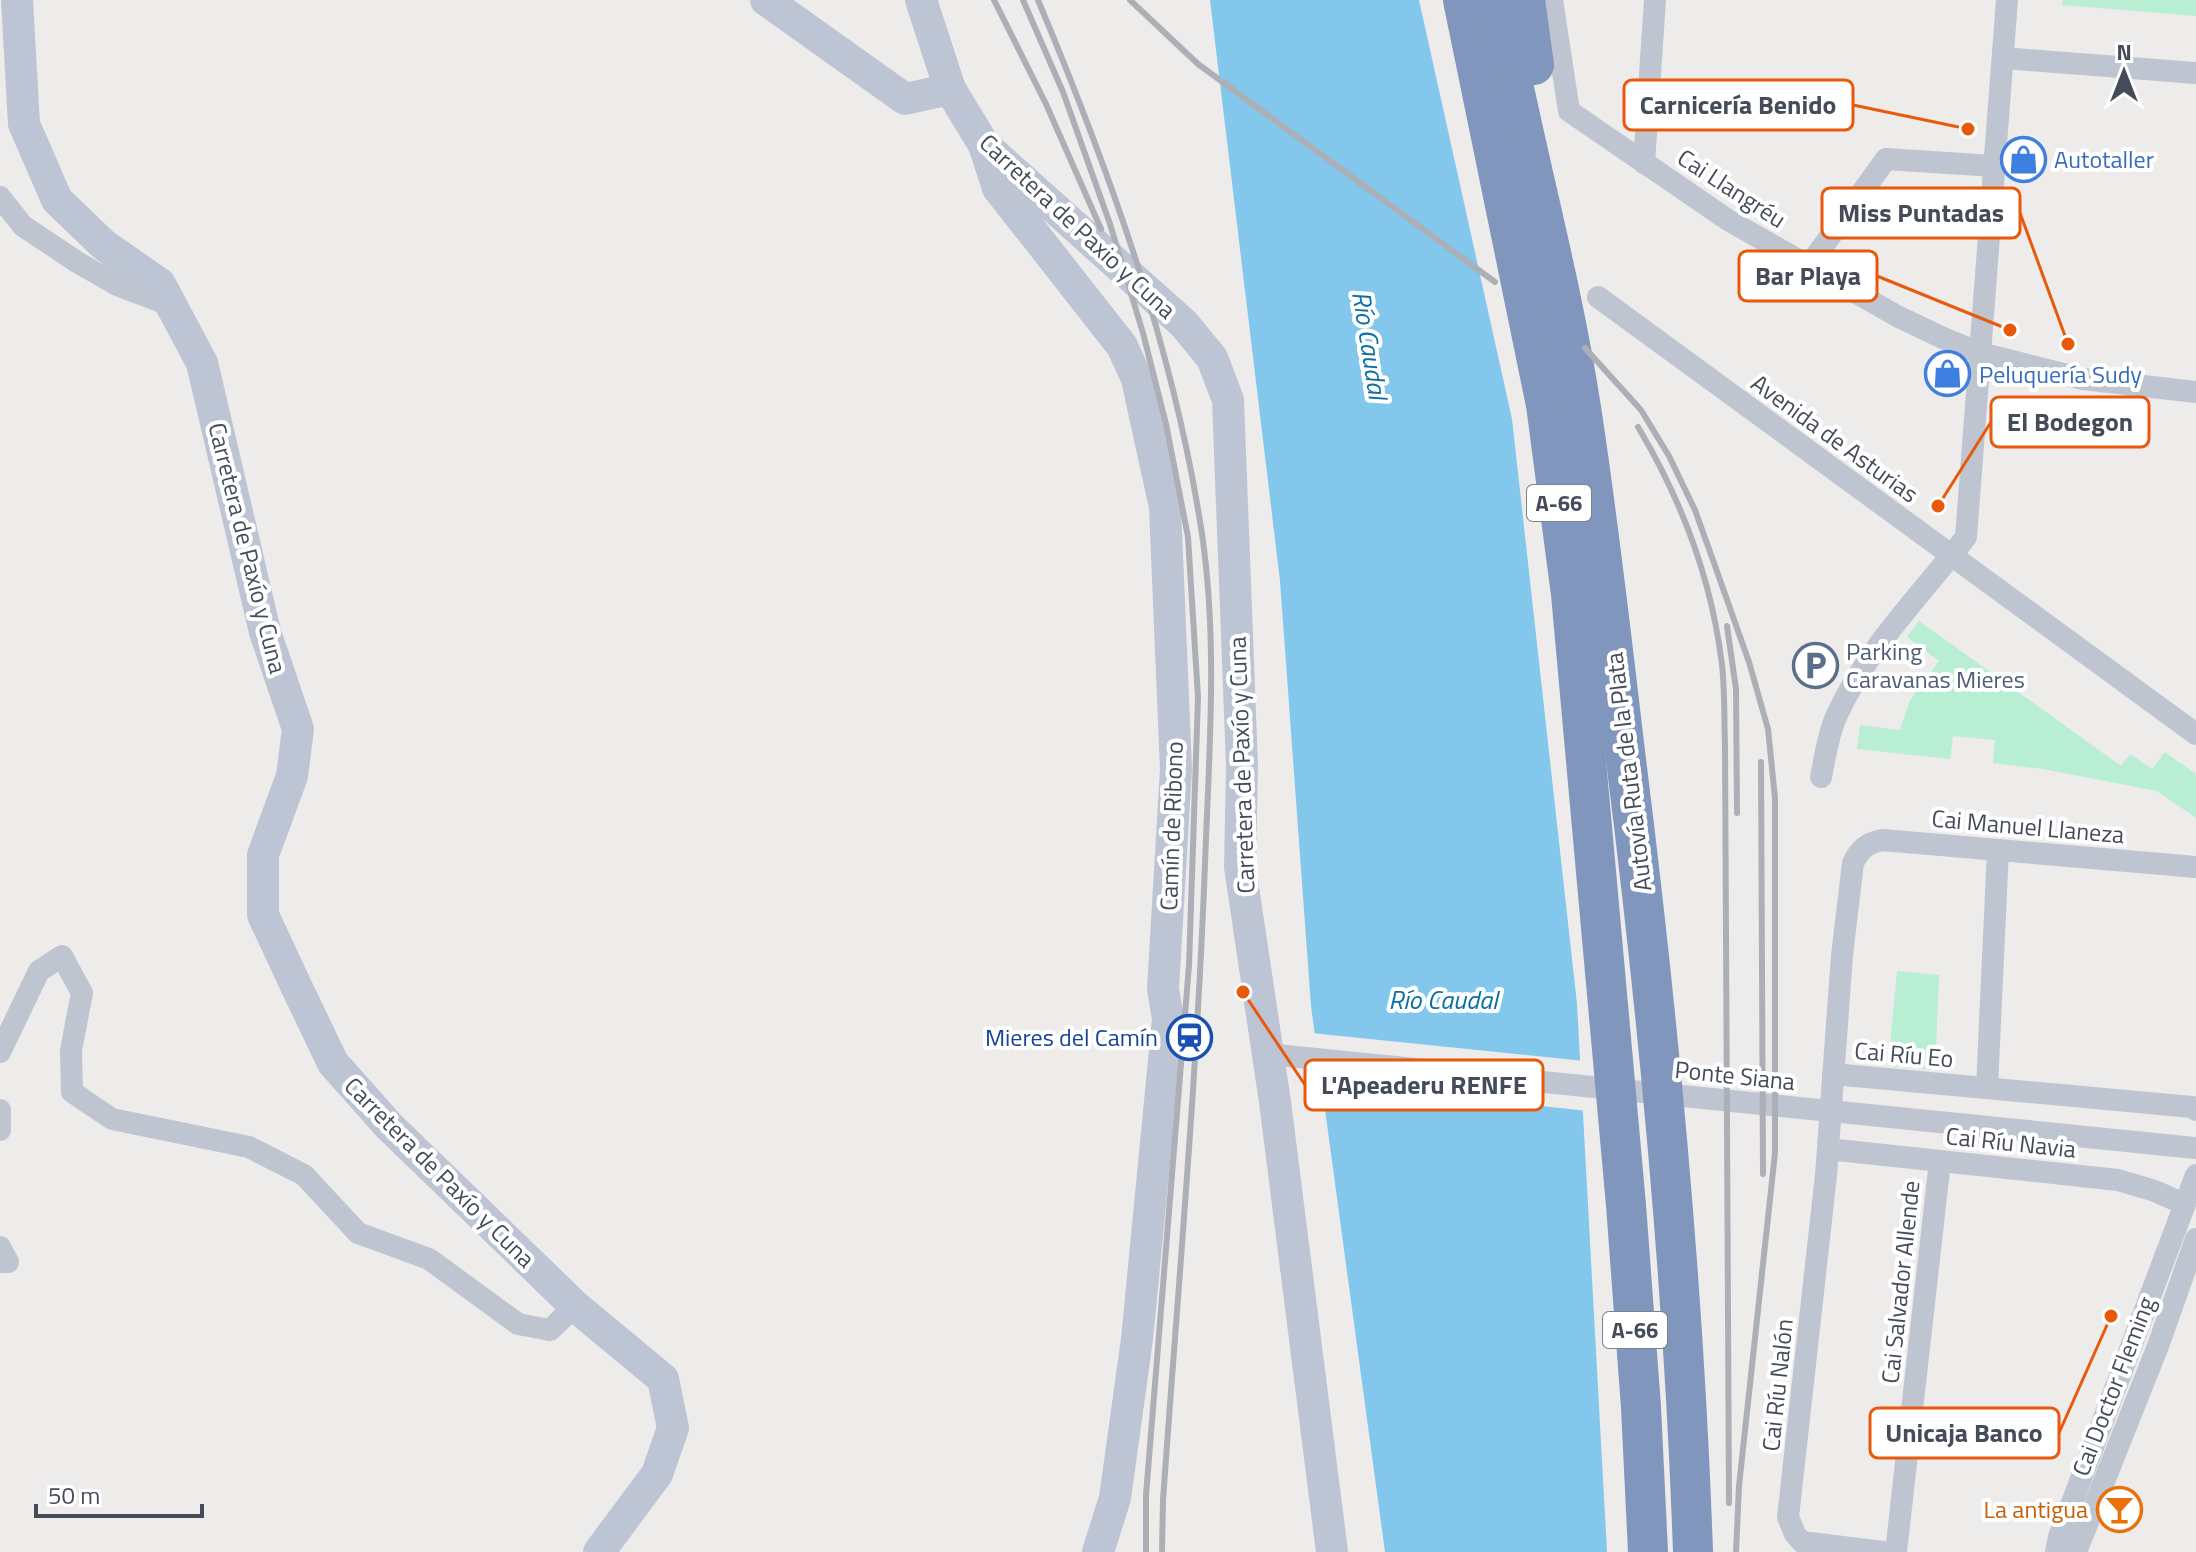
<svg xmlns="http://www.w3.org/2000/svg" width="2196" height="1552" viewBox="0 0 2196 1552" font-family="'Titillium Web',sans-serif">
<rect width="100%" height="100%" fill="#eeebeb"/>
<!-- green -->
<g fill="#b7eed4">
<polygon points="2063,0 2196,0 2196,16 2062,5"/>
<polygon points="1919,621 2121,766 2130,754 2152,769 2165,752 2196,774 2196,818 2157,791 2043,769 1993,763 1995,740 1953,736 1950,759 1857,749 1860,725 1900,730 1910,700 1939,661 1907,637"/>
<polygon points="1897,971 1939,975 1935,1070 1888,1066"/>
</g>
<!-- water -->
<polygon fill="#83c8ec" points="1210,0 1419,0 1512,419 1577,1004 1607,1552 1385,1552 1311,1006 1280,581"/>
<!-- pier -->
<polygon fill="#eeebeb" points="1311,1033 1584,1061 1587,1111 1317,1081"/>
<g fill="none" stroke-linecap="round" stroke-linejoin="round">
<!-- street -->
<g stroke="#bec5d1" stroke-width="22">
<polyline points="1552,0 1569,111 1728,220 1897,316 1943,338 1980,353 2083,379 2196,392"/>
<polyline points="2003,58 2196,73"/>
<polyline points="1644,163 1655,0"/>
<polyline points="0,197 23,226 77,262 117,285 172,306"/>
<polyline points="1808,267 1886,159 1994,166"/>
<polyline points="1598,297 2196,734"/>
<path d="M1821,777C1825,757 1828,735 1836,717C1866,649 1921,595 1966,537L2007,0"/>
<polyline points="0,1052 39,971 62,956 82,993 71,1050 72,1092 112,1119 249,1147 304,1175 358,1233 429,1259 518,1324 550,1330 575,1306"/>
<polyline points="1268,1054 2195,1148"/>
<polyline points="1833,1074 2192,1107 2196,1110"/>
<polyline points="1987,1087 1998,850"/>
<polyline points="0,1110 0,1130"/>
<polyline points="1828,1149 2118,1180 2155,1191 2184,1204"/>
<polyline points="0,1247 8,1262 0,1262"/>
<path d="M1883,1552L1802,1542L1795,1534L1788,1517L1826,1175L1842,955L1853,863C1860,849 1867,843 1882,840L2196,867"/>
<polyline points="1896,1552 1940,1161"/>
<polyline points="2056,1552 2059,1537 2196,1175"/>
<polyline points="2076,1552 2158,1346 2196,1239"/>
</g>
<!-- secondary -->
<g stroke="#bdc5d5" stroke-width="32">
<polyline points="17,0 24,124 57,200 104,245 160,284 202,363 265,632 298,729 292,776 263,855 263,915 298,990 333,1063 389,1126 575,1306 663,1379 673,1428 657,1474 599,1552"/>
<polyline points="766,0 905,99 950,89"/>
<polyline points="921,0 950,89 984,145 1184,324 1212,358 1228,400 1242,766 1240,867 1275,1102 1332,1552"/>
<polyline points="985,148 998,188 1122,346 1137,379 1165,507 1176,769 1163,989 1168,1019 1137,1339 1115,1498 1098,1552"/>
</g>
<!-- highway -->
<g stroke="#8196bc" stroke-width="40">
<polyline points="1463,0 1546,405 1571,594 1626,1205 1641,1407 1648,1552"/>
<path d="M1496,0C1521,137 1560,271 1581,408C1599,525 1612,643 1626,760C1659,1023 1684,1286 1693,1552"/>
<polyline points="1525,0 1534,65"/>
</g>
<!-- rail -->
<g stroke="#adafb6" stroke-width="6">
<polyline points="994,0 1046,104 1101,229"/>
<polyline points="1023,0 1063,92 1110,224 1143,333 1166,424 1188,537 1198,697 1189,965 1146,1495 1146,1552"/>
<path d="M1038,0C1110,172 1174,349 1202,534C1218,643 1209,754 1205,864C1197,1076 1178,1288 1163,1500L1162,1552"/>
<polyline points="1130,0 1198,64 1495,282"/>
<polyline points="1585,348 1641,410 1669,456 1695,510 1714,563 1749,662 1768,729 1775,798 1775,1153 1739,1486 1736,1552"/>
<path d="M1638,427C1681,499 1712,581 1722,665C1725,691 1724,718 1725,745L1729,1503"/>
<polyline points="1727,626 1736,689 1737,813"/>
<polyline points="1761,762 1763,1174"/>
</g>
</g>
<!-- icons -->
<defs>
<symbol id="shop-ring" viewBox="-11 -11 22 22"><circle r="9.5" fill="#fff" stroke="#3f7fe0" stroke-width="1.5"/><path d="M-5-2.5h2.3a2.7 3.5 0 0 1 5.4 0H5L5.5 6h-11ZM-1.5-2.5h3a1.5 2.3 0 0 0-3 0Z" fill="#3f7fe0"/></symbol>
<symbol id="parking-ring" viewBox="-11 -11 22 22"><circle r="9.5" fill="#fff" stroke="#5c6f8a" stroke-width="1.5"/><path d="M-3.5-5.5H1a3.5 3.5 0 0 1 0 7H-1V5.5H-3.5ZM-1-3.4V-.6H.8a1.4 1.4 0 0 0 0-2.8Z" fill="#5c6f8a"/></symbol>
<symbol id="station-ring" viewBox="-11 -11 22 22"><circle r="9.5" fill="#fff" stroke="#1a4fb4" stroke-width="1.5"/><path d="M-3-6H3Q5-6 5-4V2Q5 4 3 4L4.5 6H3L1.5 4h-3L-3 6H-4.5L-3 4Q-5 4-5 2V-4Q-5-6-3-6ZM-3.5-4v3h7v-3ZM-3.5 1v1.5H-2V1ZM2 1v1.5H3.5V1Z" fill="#1a4fb4"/></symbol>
<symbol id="bar-ring" viewBox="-11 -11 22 22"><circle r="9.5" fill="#fff" stroke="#e8710a" stroke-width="1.5"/><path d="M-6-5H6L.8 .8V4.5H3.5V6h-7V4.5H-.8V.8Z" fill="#e8710a"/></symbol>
</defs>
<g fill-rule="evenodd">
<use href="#shop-ring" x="1998" y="134" width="51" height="51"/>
<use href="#shop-ring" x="1922" y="348" width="51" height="51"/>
<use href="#parking-ring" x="1790" y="640" width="51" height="51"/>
<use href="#station-ring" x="1164" y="1012" width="51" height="51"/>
<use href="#bar-ring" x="2094" y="1484" width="51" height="51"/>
</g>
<g text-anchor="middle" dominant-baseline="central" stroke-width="8" stroke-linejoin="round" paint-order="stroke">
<!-- shield labels -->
<g fill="#fff" stroke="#7c828b" stroke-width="2">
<rect x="1527" y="485" width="64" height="36" rx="6"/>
<rect x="1603" y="1312" width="64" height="36" rx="6"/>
</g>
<g font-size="22" font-weight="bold" fill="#444c59">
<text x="1559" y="503">A-66</text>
<text x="1635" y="1330">A-66</text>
</g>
<!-- shop labels -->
<g font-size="24" fill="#366cbe" stroke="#fff" text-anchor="start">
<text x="2054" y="159">Autotaller</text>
<text x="1979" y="374">Peluquería Sudy</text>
</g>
<!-- street labels -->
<g font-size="24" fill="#444c59" stroke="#fff">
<text transform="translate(1732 188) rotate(33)">Cai Llangréu</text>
<text transform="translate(1078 226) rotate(43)">Carretera de Paxio y Cuna</text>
<text transform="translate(1835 438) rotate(36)">Avenida de Asturias</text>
<text transform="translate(248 548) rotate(76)">Carretera de Paxío y Cuna</text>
<text transform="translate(1241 765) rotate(-92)">Carretera de Paxío y Cuna</text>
<text transform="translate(1628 772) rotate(-97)">Autovía Ruta de la Plata</text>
<text transform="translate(1171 826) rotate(-88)">Camín de Ribono</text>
<text transform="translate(2028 826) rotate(5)">Cai Manuel Llaneza</text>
<text transform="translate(1904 1054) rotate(5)">Cai Ríu Eo</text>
<text transform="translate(1735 1075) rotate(6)">Ponte Siana</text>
<text transform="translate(2011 1142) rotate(6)">Cai Ríu Navia</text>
<text transform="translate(440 1172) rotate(45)">Carretera de Paxío y Cuna</text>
<text transform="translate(1900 1282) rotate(-84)">Cai Salvador Allende</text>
<text transform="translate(1777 1385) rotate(-84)">Cai Ríu Nalón</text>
<text transform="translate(2113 1386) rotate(-69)">Cai Doctor Fleming</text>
</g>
<!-- service labels -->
<g font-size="24" fill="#4e5e75" stroke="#fff" text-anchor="start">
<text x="1846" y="651">Parking<tspan x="1846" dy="28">Caravanas Mieres</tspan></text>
</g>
<!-- transit labels -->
<g font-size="24" fill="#164399" stroke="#fff" text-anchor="end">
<text x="1158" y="1037">Mieres del Camín</text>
</g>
<!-- food labels -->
<g font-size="24" fill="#c56008" stroke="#fff" text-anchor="end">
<text x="2088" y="1509">La antigua</text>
</g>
<!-- water labels -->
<g font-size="26" font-style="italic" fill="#0a70a5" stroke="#fff">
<text transform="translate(1370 345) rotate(81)">Río Caudal</text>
<text x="1443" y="999">Río Caudal</text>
</g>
</g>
<!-- callouts -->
<path fill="none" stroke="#e8590c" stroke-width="3" d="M1968 129L1853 105M2068 344L2020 213M2010 330L1877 276M1938 506L1991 422M1243 992L1305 1085M2111 1316L2059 1433"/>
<g fill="#e8590c" stroke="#fff" stroke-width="3">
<circle cx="1968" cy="129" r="8"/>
<circle cx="2068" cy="344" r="8"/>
<circle cx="2010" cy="330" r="8"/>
<circle cx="1938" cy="506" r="8"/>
<circle cx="1243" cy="992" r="8"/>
<circle cx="2111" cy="1316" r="8"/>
</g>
<g fill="#fff" stroke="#e8590c" stroke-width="3">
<rect x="1624" y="80" width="229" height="50" rx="8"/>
<rect x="1822" y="188" width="198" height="50" rx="8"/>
<rect x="1739" y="251" width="138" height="50" rx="8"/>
<rect x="1991" y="397" width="158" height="50" rx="8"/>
<rect x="1305" y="1060" width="238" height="50" rx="8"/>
<rect x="1870" y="1408" width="189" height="50" rx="8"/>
</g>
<g font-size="26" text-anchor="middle" font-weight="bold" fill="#444c59">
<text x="1738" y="114">Carnicería Benido</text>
<text x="1921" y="222">Miss Puntadas</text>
<text x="1808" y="285">Bar Playa</text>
<text x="2070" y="431">El Bodegon</text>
<text x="1424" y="1094">L'Apeaderu RENFE</text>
<text x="1964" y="1442">Unicaja Banco</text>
</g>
<!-- north arrow -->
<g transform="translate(2124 72)" stroke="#ffffff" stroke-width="6" paint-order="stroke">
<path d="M0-6L14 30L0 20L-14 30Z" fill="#444c59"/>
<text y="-12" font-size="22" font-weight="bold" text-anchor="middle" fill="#444c59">N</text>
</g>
<!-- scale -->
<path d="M36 1504v12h166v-12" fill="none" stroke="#444c59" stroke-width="4"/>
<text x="48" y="1504" font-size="24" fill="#444c59" stroke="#ffffff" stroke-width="6" paint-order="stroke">50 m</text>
</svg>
